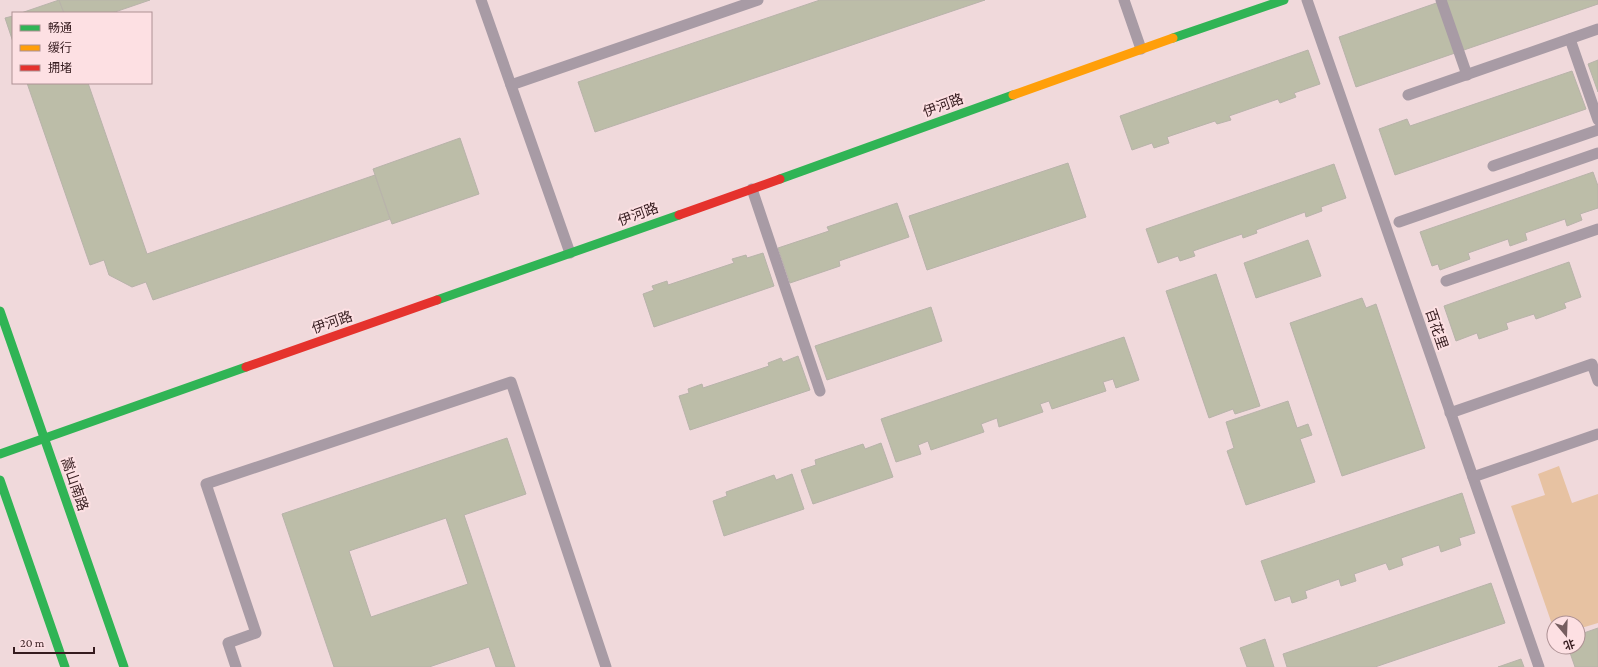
<svg xmlns="http://www.w3.org/2000/svg" width="1598" height="667" viewBox="0 0 1598 667" font-family="'Crimson Pro','Noto Sans SC',serif">
<rect width="100%" height="100%" fill="#f0d9db"/>
<!-- green -->
<polygon fill="#e7c2a2" points="1559,466 1572,503 1598,494 1598,623 1578,629 1578,623 1554,623 1554,630 1511,506 1545,495 1538,474"/>
<!-- building -->
<g fill="#bcbda8" stroke="#b8b3aa" fill-rule="evenodd">
<polygon points="59,0 64,13 21,13"/>
<polygon points="59,0 150,0 112,13 64,13"/>
<polygon points="820,0 985,0 595,132 578,82"/>
<polygon points="1445,0 1598,0 1598,4 1356,87 1339,37"/>
<polygon points="13,16 13,42 5,18"/>
<polygon points="1308,50 1320,84 1294,93 1296,97 1280,103 1278,99 1229,116 1231,120 1217,124 1215,121 1167,137 1169,143 1154,148 1152,143 1132,150 1120,116"/>
<polygon points="1598,60 1598,92 1588,64"/>
<polygon points="1572,71 1586,109 1395,175 1379,129 1407,119 1410,126"/>
<polygon points="27,83 88,83 147,254 375,175 390,219 153,300 146,282 132,287 109,275 104,260 90,265"/>
<polygon points="460,138 479,194 392,224 373,169"/>
<polygon points="1068,163 1086,217 927,270 909,216"/>
<polygon points="1334,164 1346,198 1321,207 1322,211 1306,217 1305,212 1256,230 1257,233 1243,238 1242,234 1193,251 1195,256 1180,261 1178,256 1158,263 1146,229"/>
<polygon points="1593,172 1598,186 1598,208 1580,214 1582,220 1567,226 1565,219 1525,233 1527,240 1510,246 1508,239 1468,253 1470,259 1440,270 1438,264 1432,266 1420,232"/>
<polygon points="897,203 909,237 839,261 840,266 790,283 778,248 829,231 827,227"/>
<polygon points="1308,240 1321,276 1256,298 1244,263"/>
<polygon points="763,253 774,286 654,327 643,294 654,290 652,286 667,281 668,285 734,263 732,259 746,255 747,258"/>
<polygon points="1569,262 1581,297 1564,303 1566,308 1536,319 1534,314 1506,323 1508,329 1479,339 1477,333 1456,341 1444,306"/>
<polygon points="1216,274 1260,406 1235,414 1233,409 1209,418 1166,291"/>
<polygon points="1362,298 1366,308 1376,304 1425,448 1342,476 1290,323"/>
<polygon points="931,307 942,341 827,380 815,346"/>
<polygon points="1124,337 1139,380 1116,388 1113,379 1103,382 1106,391 1052,409 1049,401 1040,404 1043,412 999,427 997,418 981,424 984,432 931,450 928,441 918,445 921,454 896,462 881,419"/>
<polygon points="798,356 810,390 690,430 679,396 689,393 688,389 702,384 703,388 769,366 768,363 781,358 783,362"/>
<polygon points="1288,401 1297,428 1308,424 1312,435 1300,439 1315,482 1246,505 1227,451 1234,448 1226,422"/>
<path d="M507,438L526,494L464,515L515,667H496L489,647L429,667H334L282,514ZM446,518L468,584L371,617L349,551Z"/>
<polygon points="881,443 893,477 813,504 801,470 816,465 815,460 863,444 865,449"/>
<polygon points="792,474 804,509 724,536 713,501 727,496 726,492 774,475 776,480"/>
<polygon points="1462,493 1475,533 1459,538 1461,545 1441,552 1439,545 1401,558 1403,565 1389,570 1386,563 1354,574 1356,581 1341,586 1339,579 1305,591 1307,598 1292,603 1290,596 1275,601 1261,561"/>
<polygon points="1491,583 1505,623 1375,667 1287,667 1283,654"/>
<polygon points="1598,628 1598,667 1575,667 1568,647 1578,647 1578,635"/>
<polygon points="1265,639 1274,667 1247,667 1240,648"/>
<polygon points="1521,659 1524,667 1498,667"/>
</g>
<g fill="none" stroke-linecap="round" stroke-linejoin="round">
<!-- lane -->
<g stroke="#a89ba5" stroke-width="11">
<polyline points="481,0 570,253"/>
<polyline points="1124,0 1141,49"/>
<polyline points="1307,0 1539,667"/>
<polyline points="1441,0 1467,75"/>
<polyline points="1570,39 1598,120"/>
<polyline points="511,85 758,0"/>
<polyline points="1408,95 1598,29"/>
<polyline points="1493,166 1598,130"/>
<polyline points="752,189 820,391"/>
<polyline points="1399,222 1598,153"/>
<polyline points="1446,281 1598,229"/>
<polyline points="1450,413 1592,364 1598,381"/>
<polyline points="1473,477 1598,434"/>
<polyline points="236,667 228,643 256,633 206,484 511,382 606,667"/>
</g>
<!-- fast -->
<g stroke="#30b455" stroke-width="9">
<polyline points="1173,38 1284,0"/>
<polyline points="780,179 1013,95"/>
<polyline points="437,300 679,215"/>
<polyline points="0,311 124,667"/>
<polyline points="0,454 246,367"/>
<polyline points="0,480 65,667"/>
</g>
<!-- slow -->
<polyline stroke="#ff9f0a" stroke-width="9" points="1013,95 1173,38"/>
<!-- jam -->
<g stroke="#e5322d" stroke-width="9">
<polyline points="679,215 780,179"/>
<polyline points="246,367 437,300"/>
</g>
</g>
<g text-anchor="middle" dominant-baseline="central" stroke-width="4" stroke-linejoin="round" paint-order="stroke">
<!-- street labels -->
<g font-size="14" fill="#351b1e" stroke="#fde0e3">
<text transform="translate(943 105) rotate(-20)">伊河路</text>
<text transform="translate(638 214) rotate(-20)">伊河路</text>
<text transform="translate(332 322) rotate(-19)">伊河路</text>
<text transform="translate(1437 329) rotate(71)">百花里</text>
<text transform="translate(75 484) rotate(71)">嵩山南路</text>
</g>
</g>
<!-- legend -->
<rect x="12" y="12" width="140" height="72" fill="#fde0e3" stroke="#ad9194"/>
<rect x="20" y="25" width="20" height="6" fill="#30b455" stroke="#ad9194"/>
<text x="48" y="32" font-size="12" fill="#351b1e">畅通</text>
<rect x="20" y="45" width="20" height="6" fill="#ff9f0a" stroke="#ad9194"/>
<text x="48" y="52" font-size="12" fill="#351b1e">缓行</text>
<rect x="20" y="65" width="20" height="6" fill="#e5322d" stroke="#ad9194"/>
<text x="48" y="72" font-size="12" fill="#351b1e">拥堵</text>
<!-- north arrow -->
<g transform="translate(1566 635) rotate(161)"><circle r="19" fill="#fde0e3" stroke="#ad9194"/>
<path d="M0-3L7 15L0 10L-7 15Z" fill="#765e60"/>
<text y="-6" font-size="11" font-weight="bold" text-anchor="middle" fill="#351b1e">北</text>
</g>
<!-- scale -->
<path d="M14 647v6h80v-6" fill="none" stroke="#351b1e" stroke-width="2"/>
<text x="20" y="647" font-size="12" fill="#351b1e" stroke="#fde0e3" stroke-width="3" paint-order="stroke">20 m</text>
</svg>
